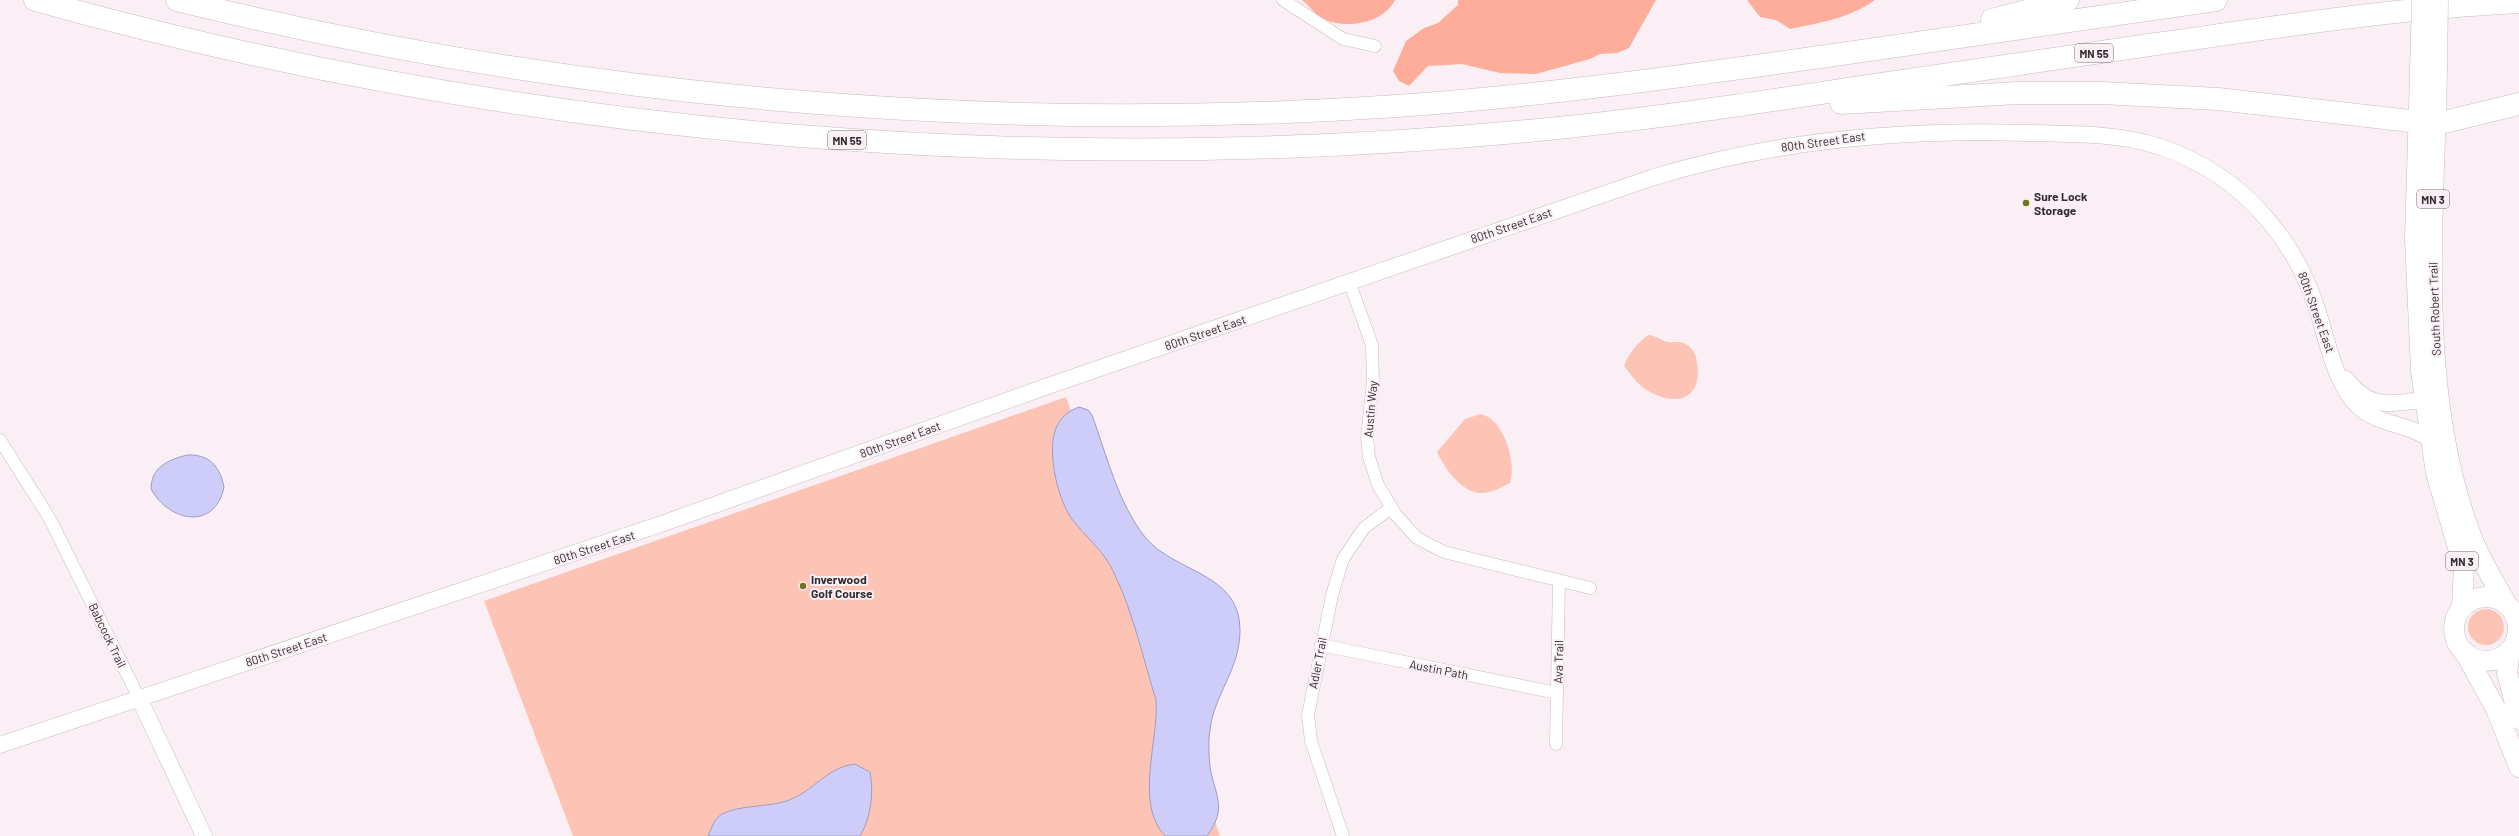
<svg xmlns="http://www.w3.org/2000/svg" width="2519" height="836" viewBox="0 0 2519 836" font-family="Barlow,sans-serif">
<rect width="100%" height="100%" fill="#fbeff6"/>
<!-- green -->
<g fill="#fdc4b6">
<path d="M1648,335C1656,335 1661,341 1668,342C1673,343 1679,341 1683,343C1692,346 1696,354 1697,362C1704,404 1670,407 1642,387C1635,381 1630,373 1624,366C1629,352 1637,344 1648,335Z"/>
<polygon points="1066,397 1220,836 573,836 484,601"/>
<path d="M1481,414C1504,419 1517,463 1510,483C1502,487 1493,492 1484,493C1463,495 1445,469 1437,452L1465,419Z"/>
<circle cx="2486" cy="627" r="18"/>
</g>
<!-- forest -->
<g fill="#fead9a">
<path d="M1302,0H1395C1384,23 1346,30 1323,19C1316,16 1309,5 1302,0Z"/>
<polygon points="1458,0 1656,0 1629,48 1617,53 1600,54 1590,59 1536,74 1500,73 1462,64 1428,66 1409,86 1399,81 1393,71 1406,41 1424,28 1438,23 1458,5"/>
<path d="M1747,0H1875C1847,19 1823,22 1790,29L1776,20L1760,17Z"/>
</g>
<!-- water -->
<g fill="#cecdf9" stroke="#9f9dbd">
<path d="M1079,407L1088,410L1092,415C1107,456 1118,503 1145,537C1174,573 1240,572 1240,630C1240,670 1214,694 1210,730C1208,741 1209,756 1210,767C1212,782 1221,799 1218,814C1216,822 1212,829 1207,836H1165C1134,803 1159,741 1156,700C1143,658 1133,612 1114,573C1104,550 1085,537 1071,518C1057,497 1045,447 1058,424C1063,415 1069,411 1079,407Z"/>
<path d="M187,455C209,454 220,466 224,487C215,531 169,522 151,489C151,467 168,460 187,455Z"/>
<path d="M855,764L870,772C874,792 871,818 860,836H708C711,830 713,822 718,817C733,804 770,808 789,800C814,791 827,767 855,764Z"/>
</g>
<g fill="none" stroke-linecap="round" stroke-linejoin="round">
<defs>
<g id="minor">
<polyline points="1283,0 1343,39 1375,46"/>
<polyline points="1349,281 1372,345 1373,381 1367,438 1369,457 1378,485 1396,515 1417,538 1444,552 1590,588"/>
<polyline points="0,440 50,519 139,698"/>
<polyline points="1321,645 1557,693"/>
<polyline points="1556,744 1559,581"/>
<polyline points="1343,836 1311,741 1308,715 1332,595 1343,559 1364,528 1391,508"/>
</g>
<g id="tertiary">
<path d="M2346,379C2381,425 2413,388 2434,407"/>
<polyline points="2513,612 2519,612"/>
<polyline points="2515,641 2519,640"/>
<polyline points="139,698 204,836"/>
<path d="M0,745L664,523L1048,386L1651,178C1774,140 1899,129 2027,133C2071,134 2116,133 2158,146C2200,160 2238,185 2266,218C2288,243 2304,271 2315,303C2326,334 2334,384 2358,406C2377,425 2408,423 2430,439"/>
</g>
<g id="primary">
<path d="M2437,70C2434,221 2416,394 2472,538C2481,561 2495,583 2507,605"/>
<polyline points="2420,72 2415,239 2421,370 2436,473 2464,568 2462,607"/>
<circle cx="2486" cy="629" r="32"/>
<polyline points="2510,650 2507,673 2519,719"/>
<polyline points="2464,651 2496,709 2519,767"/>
</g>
<g id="motorway">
<path d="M35,0C529,138 1048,180 1558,128C1666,117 1774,100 1882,84C1973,70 2065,58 2156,44C2277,27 2397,8 2519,2"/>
<path d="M177,0C574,98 989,134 1397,106C1541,96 1684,76 1827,56C1957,37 2086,19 2216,0"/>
<polyline points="1992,20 2068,0"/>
<polyline points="1841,103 2018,93 2102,93 2218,99 2436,124 2519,104"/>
</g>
</defs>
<!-- minor casing -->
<use href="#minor" stroke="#c6bbc2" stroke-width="13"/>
<!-- tertiary casing -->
<use href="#tertiary" stroke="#c6bbc2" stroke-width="17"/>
<!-- primary casing -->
<use href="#primary" stroke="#c6bbc2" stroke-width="21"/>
<!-- motorway casing -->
<use href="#motorway" stroke="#c6bbc2" stroke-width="23"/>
<!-- minor -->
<use href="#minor" stroke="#fff" stroke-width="12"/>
<!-- tertiary -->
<use href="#tertiary" stroke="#fff" stroke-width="16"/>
<!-- primary -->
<use href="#primary" stroke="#fff" stroke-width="20"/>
<!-- motorway -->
<use href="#motorway" stroke="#fff" stroke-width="22"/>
<defs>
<g id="primary-bridge">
<polyline points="2437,70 2438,0"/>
<polyline points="2420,72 2422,0"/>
</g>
</defs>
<!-- primary-bridge casing -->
<use href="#primary-bridge" stroke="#c6bbc2" stroke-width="21" stroke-linecap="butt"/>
<!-- primary-bridge -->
<use href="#primary-bridge" stroke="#fff" stroke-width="20"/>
</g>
<!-- markers -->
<g fill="#6e7620" stroke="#fbeff6" stroke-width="1.5">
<circle cx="2026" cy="203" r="4"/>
<circle cx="803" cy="586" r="4"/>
</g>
<g text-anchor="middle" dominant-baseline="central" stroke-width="4" stroke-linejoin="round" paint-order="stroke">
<!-- shield labels -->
<g fill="#fbeff6" stroke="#6e676b" stroke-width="1">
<rect x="2075" y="44" width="38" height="18" rx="3"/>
<rect x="828" y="131" width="38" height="18" rx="3"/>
<rect x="2417" y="190" width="32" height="18" rx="3"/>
<rect x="2446" y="552" width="32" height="18" rx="3"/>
</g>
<g font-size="11" font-weight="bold" fill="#322d30">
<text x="2094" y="53">MN 55</text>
<text x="847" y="140">MN 55</text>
<text x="2433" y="199">MN 3</text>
<text x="2462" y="561">MN 3</text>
</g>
<!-- street labels -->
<g font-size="12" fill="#322d30" stroke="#fbeff6">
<text transform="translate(1823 141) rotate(-8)">80th Street East</text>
<text transform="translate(1511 225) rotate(-19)">80th Street East</text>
<text transform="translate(2434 309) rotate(-92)">South Robert Trail</text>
<text transform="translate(2317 312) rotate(70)">80th Street East</text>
<text transform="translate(1205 332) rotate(-19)">80th Street East</text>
<text transform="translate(1370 409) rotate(-85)">Austin Way</text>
<text transform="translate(900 439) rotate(-20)">80th Street East</text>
<text transform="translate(594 547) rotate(-18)">80th Street East</text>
<text transform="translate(108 635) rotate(64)">Babcock Trail</text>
<text transform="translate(286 649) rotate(-18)">80th Street East</text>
<text transform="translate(1558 662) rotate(-89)">Ava Trail</text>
<text transform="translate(1317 663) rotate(-79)">Adler Trail</text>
<text transform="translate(1439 669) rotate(11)">Austin Path</text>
</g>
<!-- poi labels -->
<g font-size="12" font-weight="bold" fill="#322d30" stroke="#fbeff6" text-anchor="start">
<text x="2034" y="196">Sure Lock<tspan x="2034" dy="14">Storage</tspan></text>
<text x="811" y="579">Inverwood<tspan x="811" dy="14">Golf Course</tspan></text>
</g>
</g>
</svg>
